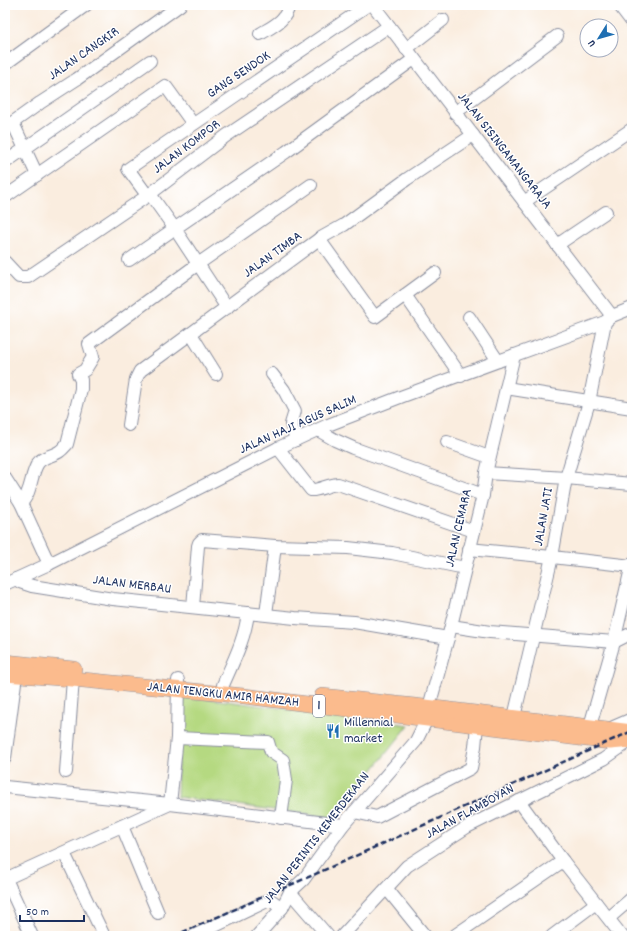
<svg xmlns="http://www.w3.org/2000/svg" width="637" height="941" viewBox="0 0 637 941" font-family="Dekko,sans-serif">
<rect width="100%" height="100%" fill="#fff"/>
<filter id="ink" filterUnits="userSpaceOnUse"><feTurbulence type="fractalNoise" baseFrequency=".025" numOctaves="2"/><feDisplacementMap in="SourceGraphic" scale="8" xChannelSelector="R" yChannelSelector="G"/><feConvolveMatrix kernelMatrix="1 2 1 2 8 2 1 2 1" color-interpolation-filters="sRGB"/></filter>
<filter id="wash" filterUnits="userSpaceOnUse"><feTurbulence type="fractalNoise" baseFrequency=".012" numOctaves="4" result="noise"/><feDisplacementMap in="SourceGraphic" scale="16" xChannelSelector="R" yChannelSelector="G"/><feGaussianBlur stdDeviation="0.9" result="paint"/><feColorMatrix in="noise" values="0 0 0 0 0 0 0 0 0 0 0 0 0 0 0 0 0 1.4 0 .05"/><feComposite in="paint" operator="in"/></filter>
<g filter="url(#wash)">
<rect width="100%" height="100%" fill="#faeddf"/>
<!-- green -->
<polygon fill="#b5d981" stroke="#688470" points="180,695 409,725 334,818 177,797"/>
</g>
<g filter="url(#ink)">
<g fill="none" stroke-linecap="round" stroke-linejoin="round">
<defs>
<g id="minor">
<polyline points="373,5 612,316"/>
<polyline points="619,5 632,22"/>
<path d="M260,34C273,26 286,21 289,5"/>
<polyline points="406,49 443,20"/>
<polyline points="5,64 86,5"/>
<polyline points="455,113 557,36"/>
<polyline points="13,123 37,175"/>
<polyline points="5,128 40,103 77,79 180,5"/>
<polyline points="7,161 150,61"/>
<polyline points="150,194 175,229 227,308"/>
<polyline points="147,195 128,169 368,5"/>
<polyline points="5,197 165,86 167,88 193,124"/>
<polyline points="524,202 632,129"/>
<polyline points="319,239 375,317 435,273"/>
<polyline points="557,245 606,212"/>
<polyline points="129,260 286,152 414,59"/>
<polyline points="5,262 19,277 28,277 150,194 226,136 389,26"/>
<polyline points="405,295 461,376"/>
<polyline points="469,317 498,361"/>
<polyline points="191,334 216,374"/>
<polyline points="272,374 284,390 295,411 291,424 296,440"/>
<polyline points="506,388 632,408"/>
<polyline points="129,425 136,379 140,371 319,239 344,225 407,179 473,135"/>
<polyline points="318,430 335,440 353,448 483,495"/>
<polyline points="447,442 489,457"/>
<path d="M278,448L311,490C317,491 330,484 338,484L474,531"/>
<polyline points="486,473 566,478 632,484"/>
<polyline points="5,478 21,503 49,564"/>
<path d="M21,503C32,493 30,475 38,463C43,456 54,456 60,451C63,449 65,446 67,444L81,389V380L78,374L85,370L93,357L89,344L198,264L311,185"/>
<polyline points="469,549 552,557 632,566"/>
<polyline points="16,579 20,582 32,586 113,599 295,618 354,622 448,638"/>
<polyline points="5,584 49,564 278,448 328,425 403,396 605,322 612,316 632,308"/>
<polyline points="193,607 198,546 199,543 202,540 275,546 348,548 392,553 465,568"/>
<polyline points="266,614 275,546"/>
<polyline points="451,626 490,632 614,642 632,633"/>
<path d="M223,685C233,662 245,639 248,613"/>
<polyline points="514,717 552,557 566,478 589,402 605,322"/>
<polyline points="590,726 614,642 632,564"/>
<polyline points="609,729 632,719"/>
<polyline points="177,738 268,742 271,752 283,760 286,780 281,818"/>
<polyline points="5,758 16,675"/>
<polyline points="66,772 73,679"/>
<polyline points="5,787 170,804 177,738 178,680"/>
<polyline points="519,801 563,861 622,936"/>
<polyline points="354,812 377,817 471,768 475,747 477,725"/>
<polyline points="122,826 158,913"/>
<polyline points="64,853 104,936"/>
<polyline points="5,879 170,804 343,825"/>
<polyline points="6,879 32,936"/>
<polyline points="387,889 425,936"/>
<polyline points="290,892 328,936"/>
<polyline points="609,918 632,898"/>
<polyline points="194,936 267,901 272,901 282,908"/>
<polyline points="257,936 282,908 290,892 304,879 343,825 416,741 427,719 429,707 448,638 483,495 486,473 514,355"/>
<polyline points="342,936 407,866 467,827 604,759 631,740"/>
<polyline points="454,936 563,861"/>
<polyline points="552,936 596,903"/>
</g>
<g id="major">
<polyline points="5,662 74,669"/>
<polyline points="5,674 73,679 244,696 610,742 632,740"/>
<polyline points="322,696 443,709 632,732"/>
</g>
</defs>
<!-- minor casing -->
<use href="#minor" stroke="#8a8e9e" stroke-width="14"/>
<!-- major casing -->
<use href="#major" stroke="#8a8e9e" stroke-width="16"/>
<!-- minor -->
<use href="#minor" stroke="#fff" stroke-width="12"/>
<!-- major -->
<use href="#major" stroke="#fbbb8d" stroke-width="15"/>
<!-- rail -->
<polyline stroke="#1b2f5e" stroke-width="2.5" stroke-dasharray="6 3" stroke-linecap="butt" points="174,936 320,872 632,731"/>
</g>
</g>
<!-- icons -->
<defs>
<symbol id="restaurant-bare" viewBox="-9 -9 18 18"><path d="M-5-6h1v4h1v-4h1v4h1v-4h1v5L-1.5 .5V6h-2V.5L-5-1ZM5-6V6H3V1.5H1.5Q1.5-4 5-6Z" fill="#1f6fb2" stroke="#fff" stroke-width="2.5" paint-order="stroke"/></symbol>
</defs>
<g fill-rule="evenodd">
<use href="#restaurant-bare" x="323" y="721" width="20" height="20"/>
</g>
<g text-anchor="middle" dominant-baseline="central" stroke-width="3" stroke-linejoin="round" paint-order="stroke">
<!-- shield labels -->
<rect fill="#fff" stroke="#5f6d8e" stroke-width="1" x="313" y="695" width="12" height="22" rx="3"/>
<g font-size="13" font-weight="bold" fill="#1b2f5e">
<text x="319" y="706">1</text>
</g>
<!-- street labels -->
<g font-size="14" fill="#1b2f5e" stroke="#fff">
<text transform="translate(84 54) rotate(-35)">JALAN CANGKIR</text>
<text transform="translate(239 75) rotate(-34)">GANG SENDOK</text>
<text transform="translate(187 147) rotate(-37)">JALAN KOMPOR</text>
<text transform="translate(504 151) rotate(52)">JALAN SISINGAMANGARAJA</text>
<text transform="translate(273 255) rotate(-36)">JALAN TIMBA</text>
<text transform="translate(298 425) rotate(-24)">JALAN HAJI AGUS SALIM</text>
<text transform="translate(544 517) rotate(-80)">JALAN JATI</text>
<text transform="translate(459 528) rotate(-77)">JALAN CEMARA</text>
<text transform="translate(132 585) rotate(7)">JALAN MERBAU</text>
<text transform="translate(223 695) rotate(6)">JALAN TENGKU AMIR HAMZAH</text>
<text transform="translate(470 812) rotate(-29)">JALAN FLAMBOYAN</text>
<text transform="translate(317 838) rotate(-52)">JALAN PERINTIS KEMERDEKAAN</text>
</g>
<!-- poi labels -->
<g font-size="14" fill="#1b2f5e" stroke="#fff" text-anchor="start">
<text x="344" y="723">Millennial<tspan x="344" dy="16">market</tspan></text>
</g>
</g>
<!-- margin -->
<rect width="637" height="941" fill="none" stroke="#fff" stroke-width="20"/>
<!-- north arrow -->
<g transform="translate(599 38) rotate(233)"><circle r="19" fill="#ffffff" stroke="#a4acbf"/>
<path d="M0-3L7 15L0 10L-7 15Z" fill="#1f6fb2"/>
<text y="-6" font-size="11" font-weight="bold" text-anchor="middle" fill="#1b2f5e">U</text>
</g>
<!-- scale -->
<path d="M20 915v6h64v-6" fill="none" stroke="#1b2f5e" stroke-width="2"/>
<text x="26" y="915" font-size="12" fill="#1b2f5e" stroke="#ffffff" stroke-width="3" paint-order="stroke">50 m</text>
</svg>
